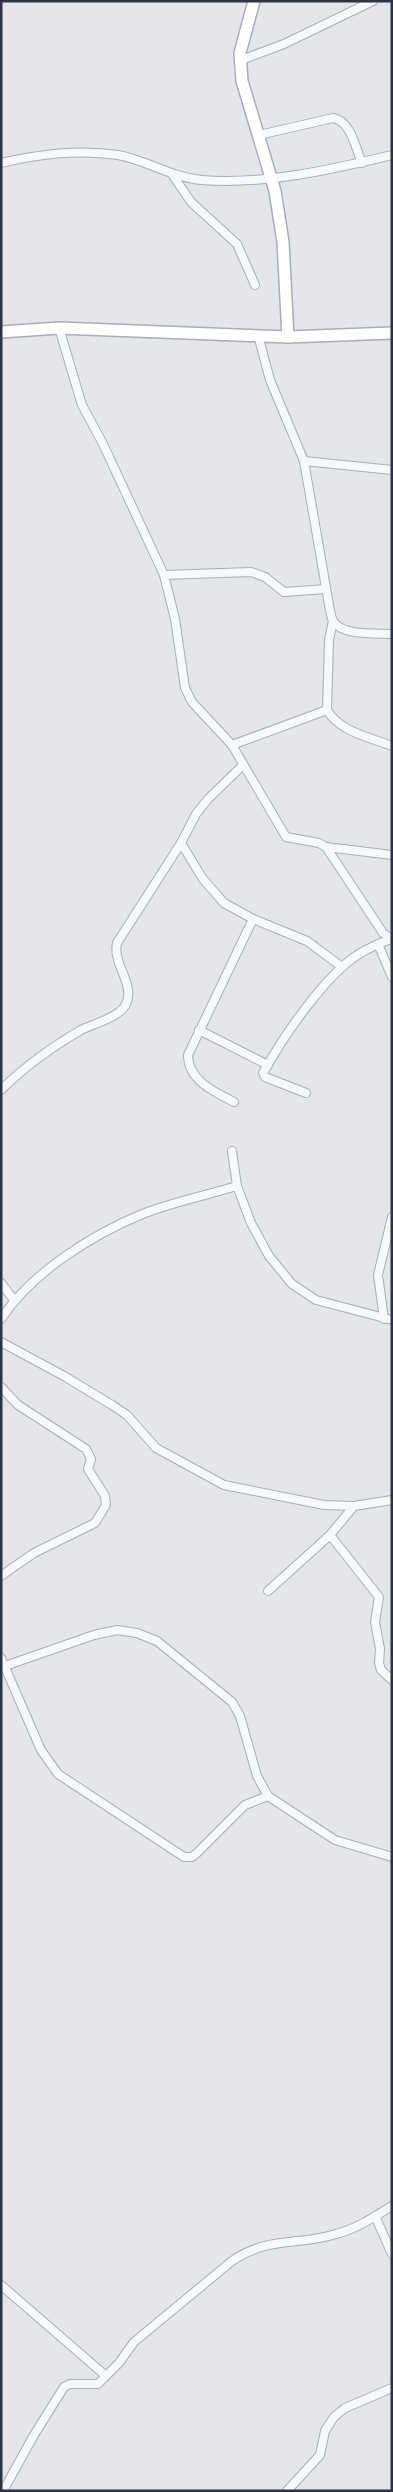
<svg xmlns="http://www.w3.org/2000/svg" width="393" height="2492" viewBox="0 0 393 2492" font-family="'Work Sans',sans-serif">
<rect width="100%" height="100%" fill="#e4e6eb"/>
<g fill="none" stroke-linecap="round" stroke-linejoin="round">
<defs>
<g id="street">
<polyline points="241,60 284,44 373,1"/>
<path d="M259,135L333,118C351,121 355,147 362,163"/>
<path d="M1,163C40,154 78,149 118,155C146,160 171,177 201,180C265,185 329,170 392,155"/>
<polyline points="172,174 191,202 237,244 255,285"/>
<polyline points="59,328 82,405 103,444 164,575 175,619 185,688 192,702 232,745 286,837 319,843 326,847 383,933 392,939"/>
<path d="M258,335L270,380L304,461L329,605C330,610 331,617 333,621C342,636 376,633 392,634"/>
<polyline points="304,461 392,470"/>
<polyline points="164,575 251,572 265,577 284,592 326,589"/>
<path d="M333,621L329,640L327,710C340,732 369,737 392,746"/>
<polyline points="232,745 327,710"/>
<polyline points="181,843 203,879 224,903 253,919 307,941 342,967"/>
<polyline points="326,847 392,855"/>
<polyline points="378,944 392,977"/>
<polyline points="199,1030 268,1065"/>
<path d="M1,1090C25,1066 52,1047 81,1030C93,1024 117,1018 125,1006C137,985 112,965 117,943L181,843L196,814L208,799L243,765"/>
<path d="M306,1093L265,1077L263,1073C283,1037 325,975 359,954C369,948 380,943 391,939"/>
<path d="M234,1102C214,1092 188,1080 188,1055L253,919"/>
<polyline points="232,1151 237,1186 251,1223 269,1256 292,1284 316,1300 392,1320"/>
<polyline points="1,1283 14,1300"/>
<path d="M1,1319C32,1272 93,1234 145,1213C174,1202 207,1195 237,1186"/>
<polyline points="384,1319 378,1275 392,1217"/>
<polyline points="1,1342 64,1376 112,1405 127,1415 156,1448 224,1485 324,1505 354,1506 392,1500"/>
<polyline points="1,1387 18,1405 86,1449 91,1459 88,1469 105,1496 106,1505 95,1523 34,1553 1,1576"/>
<polyline points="330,1535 379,1597 375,1622 380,1649 379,1663 381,1670 392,1680"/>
<polyline points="268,1591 330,1535 354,1506"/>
<polyline points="1,1658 41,1750 58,1774 184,1857 192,1857 197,1853 245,1805 268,1796"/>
<polyline points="5,1666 94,1635 117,1630 137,1633 157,1641 232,1702 240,1716 257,1776 268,1796 335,1840 392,1857"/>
<polyline points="375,2216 392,2254"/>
<polyline points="1,2285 106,2376"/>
<path d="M3,2491L34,2435L64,2387L70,2384H98L119,2363L134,2342L232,2261C268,2236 298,2246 336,2234C356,2229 374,2217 392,2206"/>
<polyline points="287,2491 320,2455 325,2431 334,2417 345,2408 392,2388"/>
</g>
<g id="secondary">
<polyline points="254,1 240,53 242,81 275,191 283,242 288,337"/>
<polyline points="1,332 59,328 288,337 392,333"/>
</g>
</defs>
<!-- street casing -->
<use href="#street" stroke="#a9adb5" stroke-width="10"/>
<!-- secondary casing -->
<use href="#secondary" stroke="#a9adb5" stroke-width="14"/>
<!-- street -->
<use href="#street" stroke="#f7f8fa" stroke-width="8"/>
<!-- secondary -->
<use href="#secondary" stroke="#fff" stroke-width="11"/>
</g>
<!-- border -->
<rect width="393" height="2492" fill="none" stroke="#2c3343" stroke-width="5"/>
</svg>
